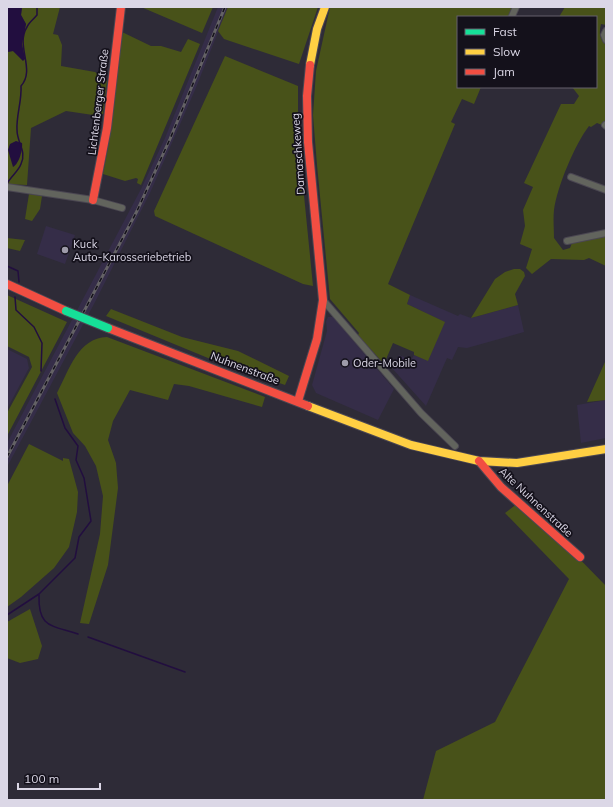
<svg xmlns="http://www.w3.org/2000/svg" width="613" height="807" viewBox="0 0 613 807" font-family="Mulish,sans-serif">
<rect width="100%" height="100%" fill="#2e2b37"/>
<!-- built -->
<g fill="#352d48">
<polygon points="218,7 228,7 195,90 150,193 94,304 7,467 7,443 141,189 165,138"/>
<polygon points="46,226 75,235 65,264 37,254"/>
<polygon points="410,295 458,316 460,314 471,318 518,305 524,332 467,348 458,347 452,360 447,358 426,406 391,367 399,355 411,360 414,355 428,360 444,322 407,304"/>
<polygon points="328,317 333,317 394,389 378,420 316,393 312,385 327,331 326,321"/>
<polygon points="7,349 27,359 29,368 7,409"/>
<polygon points="606,400 606,438 581,443 577,405"/>
</g>
<!-- green -->
<g fill="#485219">
<polygon points="22,7 60,7 53,34 58,35 62,45 61,66 95,72 107,81 103,114 93,115 66,111 31,128 27,185 7,184 7,52 13,51 25,59 21,44 26,24 21,15"/>
<polygon points="141,7 213,7 202,33"/>
<polygon points="228,7 318,7 299,64 224,39 218,31"/>
<polygon points="330,7 512,7 508,17 458,17 458,87 481,87 474,104 462,99 451,122 455,124 388,284 410,295 407,304 445,322 428,361 414,355 414,352 393,343 384,364 358,335 359,333 330,299 317,165 313,115 316,71"/>
<path d="M565,7H606V25L601,24C599,32 599,39 606,45V122L602,125L597,123L591,127L589,126C575,144 557,187 554,210C553,219 554,229 554,238L563,250L570,248L572,243L606,236V266L589,258L584,260L551,259L532,274L526,268L532,249L520,244L525,226L523,210L533,187L524,183L561,104H574L579,96L572,87H596V17H559Z"/>
<polygon points="122,32 151,46 161,46 181,52 188,39 200,44 141,185 137,183 138,179 136,178 125,181 103,174 108,148"/>
<polygon points="225,56 298,86 298,135 313,286 303,284 155,216 154,211"/>
<polygon points="29,194 42,196 40,209 32,221 25,219"/>
<polygon points="7,238 25,240 20,251 7,248"/>
<polygon points="514,269 520,269 524,272 525,276 515,294 518,305 471,318 495,279 505,272"/>
<polygon points="606,289 606,400 587,402 605,362"/>
<polygon points="7,295 67,322 7,436 7,413 32,367 29,357 7,346"/>
<polygon points="111,309 182,337 238,351 289,376 285,385 208,358 106,316"/>
<path d="M107,337L265,397L262,407L189,386L174,384L168,400L130,390L113,421L108,440L116,463L118,488L108,565L89,624L80,623L100,534L103,496L96,466L85,446L73,433L57,393C69,370 78,338 107,337Z"/>
<polygon points="29,444 63,461 63,458 69,459 78,492 77,512 69,547 54,568 21,597 7,607 7,486"/>
<polygon points="522,500 606,586 606,800 423,800 436,751 495,722 569,579 505,513"/>
<polygon points="30,609 42,646 38,659 20,663 7,658 7,622"/>
</g>
<!-- water -->
<g fill="#220e3f">
<polygon points="7,7 22,7 21,15 26,24 22,44 25,59 23,61 13,51 7,52"/>
<path d="M16,141L22,143C23,149 19,164 13,167L8,150L10,144Z"/>
</g>
<g fill="none" stroke-linecap="round" stroke-linejoin="round">
<!-- stream -->
<g stroke="#220e3f" stroke-width="1.5">
<path d="M7,184C10,177 18,172 21,164C27,151 17,143 17,130C16,116 22,101 21,86C36,69 15,46 27,27C29,22 34,19 37,15V7"/>
<polyline points="7,266 18,271 19,282"/>
<polyline points="15,297 16,310 34,327 42,343 41,371"/>
<path d="M39,595C38,628 51,625 78,634"/>
<polyline points="7,615 39,594 75,558 79,537 91,521 84,478 76,460 78,446 65,428 55,399"/>
<polyline points="88,637 185,672"/>
</g>
<defs>
<g id="street">
<polyline points="512,16 516,7"/>
<polyline points="606,31 604,35 606,40"/>
<polyline points="605,125 606,126"/>
<polyline points="571,177 606,190"/>
<polyline points="7,187 93,200 122,208"/>
<polyline points="567,241 606,233"/>
<polyline points="323,300 421,413 455,446"/>
</g>
<g id="slow">
<polyline points="310,65 317,29 325,7"/>
<polyline points="308,406 411,445 479,461 517,463 606,449"/>
</g>
<g id="jam">
<polyline points="93,200 107,128 121,7"/>
<polyline points="7,284 66,311"/>
<polyline points="108,328 308,406"/>
<polyline points="298,401 317,339 323,300 308,142 307,96 310,65"/>
<polyline points="479,461 501,487 580,557"/>
</g>
</defs>
<!-- street casing -->
<use href="#street" stroke="#4b4752" stroke-width="8"/>
<!-- slow casing -->
<use href="#slow" stroke="#4b4752" stroke-width="10"/>
<!-- jam casing -->
<use href="#jam" stroke="#4b4752" stroke-width="10"/>
<!-- street -->
<use href="#street" stroke="#62645d" stroke-width="6"/>
<!-- slow -->
<use href="#slow" stroke="#ffcf43" stroke-width="8"/>
<!-- jam -->
<use href="#jam" stroke="#f24e42" stroke-width="8"/>
<defs>
<polyline id="rail" points="7,457 137,211 170,139 225,7"/>
</defs>
<!-- rail casing -->
<use href="#rail" stroke="#646265" stroke-width="3"/>
<!-- rail -->
<use href="#rail" stroke="#14111b" stroke-width="1.5" stroke-dasharray="4.5" stroke-linecap="butt"/>
<defs>
<polyline id="fast-bridge" points="66,311 108,328"/>
</defs>
<!-- fast-bridge casing -->
<use href="#fast-bridge" stroke="#4b4752" stroke-width="10" stroke-linecap="butt"/>
<!-- fast-bridge -->
<use href="#fast-bridge" stroke="#16e098" stroke-width="8"/>
</g>
<!-- markers -->
<g fill="#9e9ba9" stroke="#14111b" stroke-width="1.5">
<circle cx="65" cy="250" r="4"/>
<circle cx="345" cy="363" r="4"/>
</g>
<g text-anchor="middle" dominant-baseline="central" stroke-width="3.5" stroke-linejoin="round" paint-order="stroke">
<!-- street labels -->
<g font-size="11" fill="#dbd7e6" stroke="#14111b">
<text transform="translate(98 102) rotate(-83)">Lichtenberger Straße</text>
<text transform="translate(298 154) rotate(-94)">Damaschkeweg</text>
<text transform="translate(245 368) rotate(21)">Nuhnenstraße</text>
<text transform="translate(536 502) rotate(43)">Alte Nuhnenstraße</text>
</g>
<!-- poi labels -->
<g font-size="11" fill="#dbd7e6" stroke="#14111b" text-anchor="start">
<text x="73" y="244">Kuck<tspan x="73" dy="13">Auto-Karosseriebetrieb</tspan></text>
<text x="353" y="363">Oder-Mobile</text>
</g>
</g>
<!-- border -->
<rect width="613" height="807" fill="none" stroke="#dbd7e6" stroke-width="16"/>
<!-- legend -->
<rect x="457" y="16" width="140" height="72" fill="#14111b" stroke="#64606c"/>
<rect x="465" y="29" width="20" height="6" fill="#16e098" stroke="#64606c"/>
<text x="493" y="36" font-size="12" fill="#dbd7e6">Fast</text>
<rect x="465" y="49" width="20" height="6" fill="#ffcf43" stroke="#64606c"/>
<text x="493" y="56" font-size="12" fill="#dbd7e6">Slow</text>
<rect x="465" y="69" width="20" height="6" fill="#f24e42" stroke="#64606c"/>
<text x="493" y="76" font-size="12" fill="#dbd7e6">Jam</text>
<!-- scale -->
<path d="M18 783v6h82v-6" fill="none" stroke="#dbd7e6" stroke-width="2"/>
<text x="24" y="783" font-size="12" fill="#dbd7e6" stroke="#14111b" stroke-width="3" paint-order="stroke">100 m</text>
</svg>
